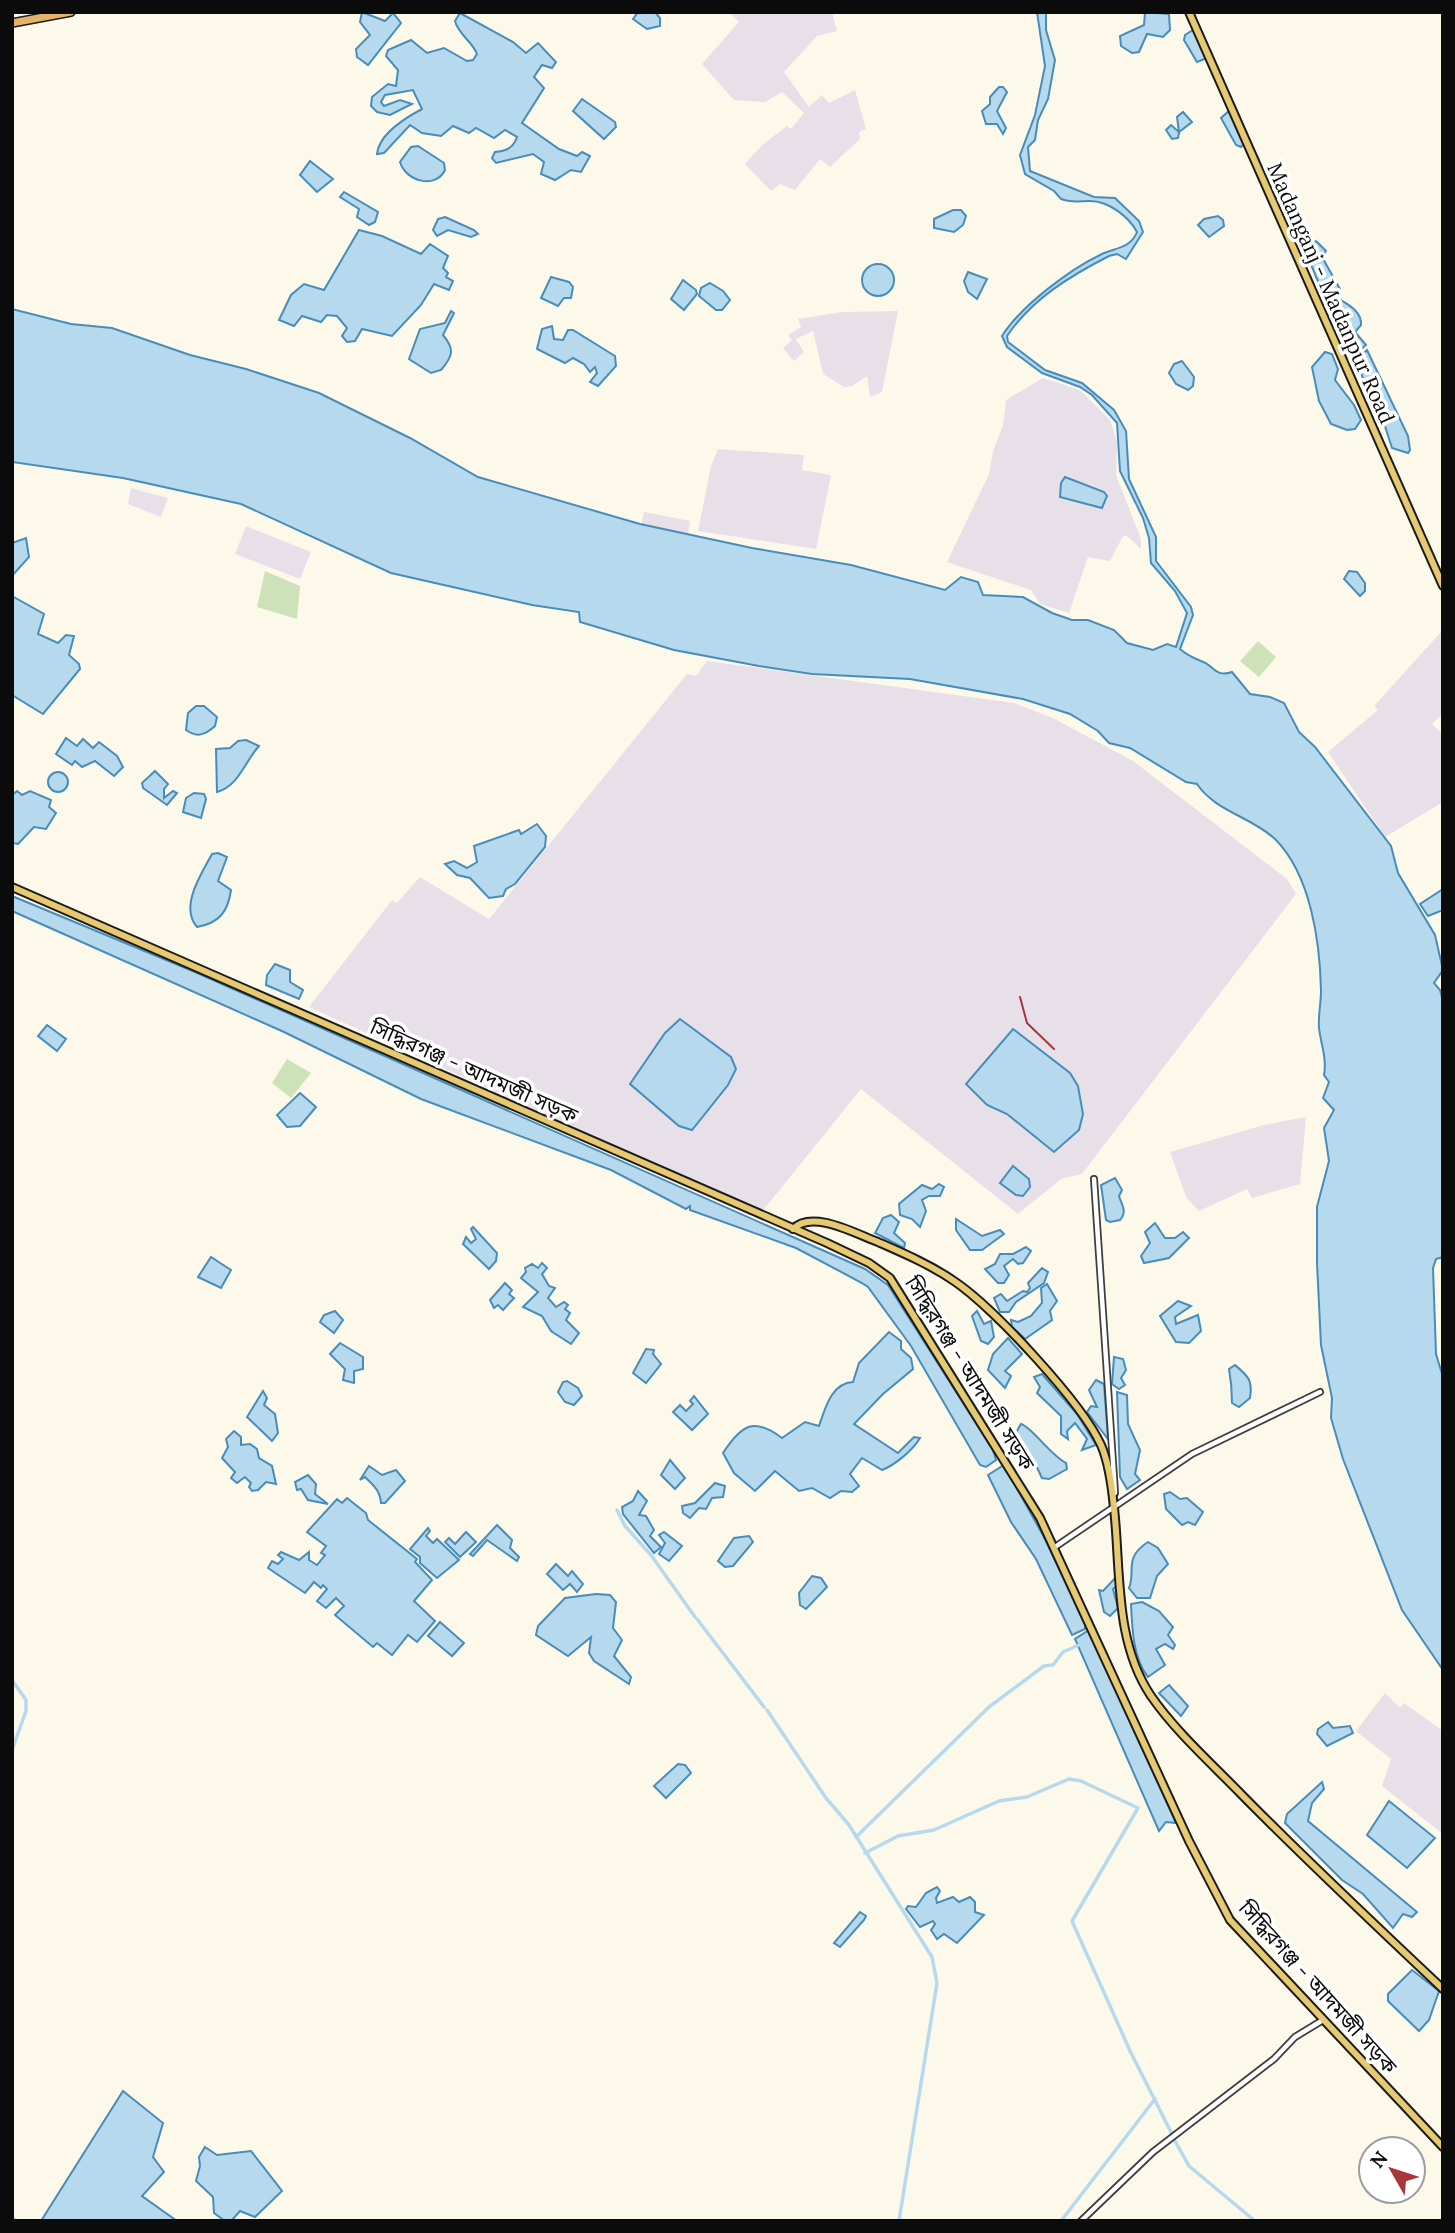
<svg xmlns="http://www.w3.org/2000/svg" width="1455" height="2233" viewBox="0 0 1455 2233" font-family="Lora,'Noto Sans Bengali',serif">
<rect width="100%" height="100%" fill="#fcf9eb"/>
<!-- industrial -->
<g fill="#e8e0e9">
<polygon points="729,12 832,12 837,31 817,36 784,72 809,107 822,95 829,103 855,90 866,129 859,132 860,139 830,167 820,159 795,190 780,184 771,191 745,164 762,145 787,126 791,129 804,113 782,92 765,102 734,100 702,64 739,22"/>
<polygon points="898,311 882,392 870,397 867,376 852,386 844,387 823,374 813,331 796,339 804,352 794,361 783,348 792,340 788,335 801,327 798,319 842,312"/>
<polygon points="1043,378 1080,390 1110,420 1117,442 1116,475 1141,539 1141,549 1126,535 1122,538 1110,561 1088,557 1069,613 1040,604 1031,590 947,562 989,474 993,451 1003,425 1006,400"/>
<polygon points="718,449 804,455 802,470 831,475 816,549 698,531 711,466"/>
<polygon points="131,488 168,498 161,517 128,504"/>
<polygon points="644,512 690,521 687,540 640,531"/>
<polygon points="246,526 311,552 300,579 235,554"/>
<polygon points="1441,632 1443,713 1432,724 1443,735 1443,802 1385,837 1328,752 1378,710 1374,706"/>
<polygon points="707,661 1014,703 1053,718 1133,761 1287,879 1296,894 1082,1174 1061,1179 1018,1214 861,1089 761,1213 309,1007 392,900 397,903 420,877 489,919 687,674 696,676"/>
<polygon points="1306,1117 1300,1184 1252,1198 1247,1189 1199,1211 1186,1197 1170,1152 1264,1125"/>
<polygon points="1385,1693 1400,1708 1404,1703 1443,1731 1443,1834 1382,1786 1391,1759 1356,1731"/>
</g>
<!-- green -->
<g fill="#cee2ba">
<polygon points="265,571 300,586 297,619 257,607"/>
<polygon points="1258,641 1276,657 1259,677 1240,661"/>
<polygon points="287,1059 311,1073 291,1098 272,1083"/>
</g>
<!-- water -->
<g fill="#b6d9ed" stroke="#478dba" stroke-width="2">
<polygon points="362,12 385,21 393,13 401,23 368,65 357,57 356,49 370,35 360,22"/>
<polygon points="638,12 655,12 660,18 660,26 647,29 633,19"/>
<path d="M1037,12H1046V30L1055,60L1048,99L1038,120L1035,140L1028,147L1030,171L1094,197L1115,198L1139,221L1143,232L1126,259L1117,254L1109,256C1070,276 1032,299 1007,336L1008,342L1045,370L1082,383L1114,410L1126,431L1129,479L1156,537V561L1191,607L1193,615L1180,649C1188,656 1192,657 1201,661C1214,665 1215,678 1232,672L1250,694L1270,697L1284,703L1299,732L1315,747L1391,846L1398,873L1435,935L1443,970L1434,983L1440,990L1443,1001V1257L1436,1259L1433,1268L1436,1354L1443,1377V1670L1402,1610L1343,1459L1331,1418L1332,1398L1321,1345L1317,1263V1207L1329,1161L1324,1128L1334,1110L1323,1098L1329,1082L1324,1075C1327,1058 1321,1045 1319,1028C1318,1016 1321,1003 1321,991C1320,942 1311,875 1275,839C1252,817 1216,812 1197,784L1186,782L1130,748L1109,743L1098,731L1070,714L1023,699L910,679L812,674L759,666L674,650L580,622L579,612L532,605L391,573L241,504L123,478L12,462V309L71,324L112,328L190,355L246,369L319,393L410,438L478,477L640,524L752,548L851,565L945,590L961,577L978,582L983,595L1023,597L1052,613L1072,620H1088L1114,630L1127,643L1153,650L1167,644L1176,647L1187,613L1175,591L1151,563L1149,538L1143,518L1120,471L1117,423L1092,395L1080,387L1042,373L1007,347L1002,336C1021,306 1070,269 1102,254C1115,248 1131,248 1137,232C1129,217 1109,201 1090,201C1080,201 1071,203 1061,199L1054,191L1025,174L1020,155L1035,115L1045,66Z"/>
<polygon points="1145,12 1169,14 1170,30 1163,37 1147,34 1139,52 1132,53 1121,46 1120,36 1144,25"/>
<path d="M460,13L513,42L526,53L538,43L556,62L552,68L542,65L534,77L544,88L522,123L559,149L577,156L582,152L590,156L581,172L571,170L555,180L541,174L544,162L533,154L496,163L492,158L495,152C505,151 513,149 517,137L505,130L494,138L476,128L469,133L453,126L441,136L422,133L410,125L384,153L377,154C379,134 405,118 422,109L413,90L385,95L381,102L384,106L400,100L412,104L390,115L377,112L371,106L372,97L388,84L396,86L398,70L386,56L388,50L411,40L427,53L444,48L467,61L473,60L477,54C472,41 458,34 455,21Z"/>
<polygon points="1193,30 1207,58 1197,62 1184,40 1185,35"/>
<polygon points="999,87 1003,87 1007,92 997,111 1006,128 1003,134 997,124 986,124 982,111 990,104 990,97"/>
<polygon points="582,99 615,122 616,127 604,139 573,111"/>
<polygon points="1230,110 1245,142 1241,147 1236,145 1221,118"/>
<polygon points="1183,112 1192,122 1179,132 1178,138 1172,139 1166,130 1171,125 1179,132 1177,117"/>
<path d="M418,146L444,163L445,170C436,189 406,182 400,162L411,147Z"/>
<polygon points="310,161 333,179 317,192 300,175"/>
<polygon points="344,192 378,212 375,222 369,225 357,217 359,209 340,197"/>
<polygon points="953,210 961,210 966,216 963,225 954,232 934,228 934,219"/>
<polygon points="1218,216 1223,220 1224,226 1209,237 1198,225 1204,219"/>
<polygon points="445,217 474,230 478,234 471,237 448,230 437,236 433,230 438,219"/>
<polygon points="359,230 382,236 421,254 430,244 448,256 443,268 448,273 446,277 453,281 449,290 434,284 421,305 392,336 362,329 355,341 347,342 342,336 347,328 337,316 327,315 321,322 302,316 294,326 279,320 291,295 304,284 324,290"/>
<polygon points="1316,241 1326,251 1322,257 1340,289 1328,298 1324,296 1305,250"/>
<circle cx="878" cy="280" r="16"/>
<polygon points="968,272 987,279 977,299 968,292 964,281"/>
<polygon points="551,277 569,282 573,287 571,298 564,298 558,306 541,298"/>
<polygon points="683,280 696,290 697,294 684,310 671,299"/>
<polygon points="710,283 723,291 730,300 722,310 716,310 699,296 701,288"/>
<path d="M1339,299C1349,305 1362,312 1361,325L1355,332L1366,345L1358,352L1342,341L1341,325L1332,307Z"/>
<path d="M451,311L454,313L443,335C455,349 453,356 441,370L431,373L409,359L420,329L445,323Z"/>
<polygon points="552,326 554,339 563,340 568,330 573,330 615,356 616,366 598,386 590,382 597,373 595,367 590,372 584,364 573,358 565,363 537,349 542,329"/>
<polygon points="1367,350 1408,436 1410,450 1408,453 1392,448 1381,414 1367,392 1360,369 1355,362"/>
<polygon points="1325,352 1332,354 1338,369 1335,380 1354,405 1361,420 1355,429 1347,430 1331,424 1319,401 1312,367"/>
<polygon points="1182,361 1194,377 1193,386 1188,390 1176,384 1169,373 1174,364"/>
<polygon points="1065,477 1104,492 1107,496 1102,508 1060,497 1061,483"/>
<polygon points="26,538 29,557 12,576 12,543"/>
<polygon points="1349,571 1357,572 1365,583 1365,591 1360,596 1344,579"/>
<polygon points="12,596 44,614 38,634 58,643 66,635 74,636 69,655 79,664 80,669 43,714 12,695"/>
<path d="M196,706H204L217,717L215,726C205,735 197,738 186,730L188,713Z"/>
<polygon points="66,738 77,746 83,739 93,748 99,742 117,756 123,767 114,776 95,761 82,767 75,761 72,765 56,754"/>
<path d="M246,740L259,746C245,761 239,786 217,792L216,749L230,748L238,741Z"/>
<polygon points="155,771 168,784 164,789 164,798 173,791 177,793 167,805 143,788 142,783"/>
<circle cx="58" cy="782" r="10"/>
<polygon points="17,791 22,795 30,791 51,800 49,807 56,813 46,829 34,827 18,844 12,843 12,795"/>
<polygon points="194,793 204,794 206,799 201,818 183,812 186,798"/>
<polygon points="537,824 546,836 545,847 515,884 506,889 503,896 489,898 470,878 457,875 445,864 454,861 467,868 477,862 474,846 519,830 521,834"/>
<path d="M218,853L227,857L218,881L231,890C228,912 219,923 197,927C179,906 202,873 212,854Z"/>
<polygon points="1443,889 1443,910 1428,916 1420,904"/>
<polygon points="12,896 195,972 865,1269 888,1285 993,1450 996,1460 986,1467 980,1465 911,1346 868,1287 862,1283 796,1248 690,1210 690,1206 686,1209 611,1170 421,1099 284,1032 12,911"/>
<polygon points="275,964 290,970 290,982 303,990 299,999 266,985 267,975"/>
<polygon points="680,1019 731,1057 736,1069 728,1085 692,1130 679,1126 630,1084 665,1033"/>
<polygon points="47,1025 66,1039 57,1051 38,1036"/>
<polygon points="1013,1029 1070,1073 1078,1086 1083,1114 1079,1130 1054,1152 1007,1114 987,1105 966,1084"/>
<polygon points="300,1093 316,1107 300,1126 287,1127 277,1115"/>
<polygon points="1013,1166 1029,1179 1030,1187 1023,1196 1016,1195 1000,1183"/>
<path d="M1115,1178L1122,1190L1119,1196C1121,1204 1128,1211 1120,1220L1110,1222L1106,1220L1101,1185Z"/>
<polygon points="939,1184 944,1187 940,1196 929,1196 922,1200 926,1211 920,1227 912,1219 900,1215 899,1204 922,1185 932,1189"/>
<polygon points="891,1215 899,1222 894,1233 905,1243 904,1248 875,1233 883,1218"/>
<polygon points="956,1219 982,1236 1000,1230 1004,1234 982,1250 970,1250 956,1230"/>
<polygon points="1155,1223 1165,1238 1175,1238 1183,1232 1189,1238 1169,1258 1144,1263 1141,1256 1150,1243 1145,1232"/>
<polygon points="473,1227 497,1253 496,1261 489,1269 463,1244 466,1237 471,1243 476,1239 471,1229"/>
<polygon points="1026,1247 1031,1251 1023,1263 1018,1264 1013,1259 1004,1266 1009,1275 1004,1283 998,1283 985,1269 995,1264 1000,1254 1013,1254"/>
<polygon points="211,1257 231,1270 221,1288 198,1277"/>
<polygon points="542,1263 547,1268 542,1274 549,1286 555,1288 548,1298 556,1307 564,1302 568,1305 565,1309 570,1313 566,1320 579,1333 571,1344 551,1331 542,1316 523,1307 538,1292 521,1278 526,1272 525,1268 532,1264 538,1268"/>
<polygon points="1042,1268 1048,1272 1044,1283 1016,1302 1009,1312 1000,1312 994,1298 1001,1294 1007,1301 1023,1291 1027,1292 1030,1288 1028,1283"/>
<polygon points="505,1283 512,1290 509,1294 514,1298 503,1310 498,1305 494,1308 490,1300"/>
<polygon points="1047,1284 1057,1301 1050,1311 1052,1320 1025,1339 1012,1327 1011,1320 1018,1322 1031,1316 1042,1303 1041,1288"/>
<polygon points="1178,1301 1191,1306 1175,1317 1176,1324 1198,1315 1201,1331 1189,1343 1176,1342 1160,1316"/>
<polygon points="335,1311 343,1320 334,1333 320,1322 324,1315"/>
<polygon points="977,1311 984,1324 991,1321 994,1337 988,1344 981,1341 972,1316"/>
<path d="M889,1332L901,1341V1349L911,1358L913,1369L883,1394L854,1424L898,1453L914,1437L920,1438C913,1450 895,1465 882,1470L862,1458L850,1474L859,1486L852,1492L841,1491L830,1498L812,1488L799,1491L775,1471L755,1491L734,1473L723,1453C742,1424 754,1417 782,1438L805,1422L819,1426C825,1409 831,1383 853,1382L859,1363Z"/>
<polygon points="1008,1338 1022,1354 1005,1371 1011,1376 1005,1388 988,1370 993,1354"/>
<polygon points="340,1343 363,1357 363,1369 354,1371 354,1383 343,1380 345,1369 330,1354"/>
<polygon points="646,1349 654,1350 653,1354 661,1364 646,1383 633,1373"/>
<polygon points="1114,1357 1123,1359 1126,1370 1121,1378 1125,1385 1119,1389 1112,1384"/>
<path d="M1235,1365C1248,1376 1253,1380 1250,1398L1239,1407L1232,1403C1232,1392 1231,1380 1229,1369Z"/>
<polygon points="1042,1374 1077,1414 1096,1445 1082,1450 1087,1439 1075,1423 1067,1431 1068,1439 1061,1434 1061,1416 1037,1393 1040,1387 1034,1377"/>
<polygon points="1096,1380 1104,1384 1108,1439 1087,1412 1091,1406 1097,1407 1089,1390"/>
<polygon points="567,1381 578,1388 582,1396 574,1405 565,1402 558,1392 563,1382"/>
<polygon points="263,1391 267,1398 264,1405 275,1414 278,1433 272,1441 247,1417"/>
<polygon points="1117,1392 1127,1395 1128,1424 1140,1450 1135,1474 1140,1480 1127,1489 1120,1477"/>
<polygon points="694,1396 708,1414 692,1430 673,1412 680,1405 686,1411 693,1404 690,1401"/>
<path d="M1021,1424C1032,1427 1050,1455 1066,1463L1067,1469L1049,1479L1042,1478L1033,1459L1014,1436Z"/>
<polygon points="234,1431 241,1437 241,1445 250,1444 257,1449 259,1458 272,1466 276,1484 266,1482 258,1490 252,1491 249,1487 251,1483 245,1477 237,1483 231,1478 235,1472 222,1458 228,1447 226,1439"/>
<polygon points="670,1460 685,1478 675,1489 661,1475"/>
<polygon points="1004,1465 1045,1539 1085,1624 1085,1629 1072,1635 1036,1559 1011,1522 988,1475"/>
<path d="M369,1466L382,1475L396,1470L405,1481L385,1503H381C380,1490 373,1485 365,1477L360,1480Z"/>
<polygon points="308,1475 316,1484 315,1494 328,1504 308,1500 301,1489 297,1490 295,1482"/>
<polygon points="715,1483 725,1486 723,1497 712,1498 706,1509 699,1508 690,1518 683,1513 682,1506 695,1503"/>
<polygon points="638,1491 647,1501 639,1515 646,1516 654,1530 650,1536 661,1547 654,1553 623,1514 622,1507 633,1501"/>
<polygon points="1170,1492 1180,1499 1187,1498 1203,1512 1195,1525 1188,1522 1182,1525 1166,1509 1164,1494"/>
<polygon points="347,1498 366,1513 368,1520 417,1559 415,1562 432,1580 414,1601 435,1621 417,1642 408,1635 392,1655 377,1643 373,1647 335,1615 344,1606 336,1598 326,1608 317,1601 327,1589 323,1585 321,1588 314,1582 305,1593 268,1568 272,1561 278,1564 283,1559 278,1555 281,1552 299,1560 309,1552 309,1560 317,1565 325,1555 321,1553 326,1546 307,1532 337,1499 342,1503"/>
<polygon points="497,1525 512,1540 510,1548 519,1557 517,1561 487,1540 473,1556 470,1554"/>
<polygon points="428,1528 430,1531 426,1536 433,1543 437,1539 459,1560 437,1578 420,1563 420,1557 410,1549"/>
<polygon points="466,1532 476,1542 460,1557 445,1542 449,1538 455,1544"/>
<polygon points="664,1532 682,1546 669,1561 659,1554 665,1543 659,1535"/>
<polygon points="749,1536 753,1542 733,1566 725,1567 718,1561 734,1538"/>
<path d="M1148,1542L1158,1548L1168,1564L1157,1576L1150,1598H1137L1129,1588C1136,1572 1123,1558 1148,1542Z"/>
<polygon points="556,1564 568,1576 572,1571 583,1584 577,1592 570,1584 563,1590 547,1574"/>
<polygon points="1118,1575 1119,1584 1113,1589 1118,1608 1110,1616 1104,1612 1099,1590 1103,1591"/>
<polygon points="812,1576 821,1578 827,1587 806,1609 800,1605 799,1593"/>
<polygon points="596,1594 610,1595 616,1602 613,1628 622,1640 614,1656 631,1677 629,1684 594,1661 589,1653 591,1637 568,1656 536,1635 538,1626 565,1598"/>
<path d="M1142,1602L1159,1611L1173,1627L1168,1635L1175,1645L1173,1649L1165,1644L1156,1649L1165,1665L1148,1677C1133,1659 1132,1627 1131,1604Z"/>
<polygon points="440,1622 464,1643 452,1656 428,1636"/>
<polygon points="1089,1630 1176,1823 1166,1822 1159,1831 1075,1639"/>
<polygon points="1169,1685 1188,1706 1181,1716 1159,1693"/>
<polygon points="1328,1722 1333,1728 1350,1726 1353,1733 1327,1746 1317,1734 1318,1729"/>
<polygon points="678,1764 685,1765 691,1773 666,1798 654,1786"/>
<polygon points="1322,1782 1324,1789 1312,1803 1308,1821 1417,1912 1412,1917 1403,1914 1393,1928 1363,1894 1342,1880 1285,1823 1287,1814"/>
<polygon points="1389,1801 1435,1838 1407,1868 1367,1835"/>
<polygon points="937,1887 940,1891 936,1898 937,1903 953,1897 959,1902 970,1897 975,1902 975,1912 984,1915 957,1943 944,1934 937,1939 931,1930 935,1924 933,1921 920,1927 906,1909 908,1906 916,1907 926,1893"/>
<polygon points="860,1912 866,1916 864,1920 840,1947 834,1943"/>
<polygon points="1412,1970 1439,1991 1429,2020 1419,2031 1388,2001 1388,1994"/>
<polygon points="123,2091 163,2123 153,2157 164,2172 142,2196 177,2221 41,2221"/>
<polygon points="205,2147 217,2155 251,2151 282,2191 255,2217 240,2211 232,2220 225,2221 214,2213 213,2197 196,2181 200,2166 199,2157"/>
</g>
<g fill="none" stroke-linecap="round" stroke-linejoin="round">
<!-- canal -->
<g stroke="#b6d9ed" stroke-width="3.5">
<polyline points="617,1510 625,1526 651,1555 695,1617"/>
<polyline points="697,1619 764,1707"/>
<polyline points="12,1680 26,1700 26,1711 12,1750"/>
<polyline points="767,1710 826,1798 849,1825 932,1957 937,1983 899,2221"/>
<polyline points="856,1837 989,1707 1044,1666 1053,1665 1063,1652 1079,1645"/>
<polyline points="865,1853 898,1836 934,1830 999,1801 1027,1797 1069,1779 1081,1781 1138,1808 1072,1921 1131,2053 1172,2134"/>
<polyline points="1175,2141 1189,2166 1255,2221"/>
<polyline points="12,2218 17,2221"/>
<polyline points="1061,2221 1155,2099"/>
</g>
<defs>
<g id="tertiary">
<polyline points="1094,1179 1115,1493"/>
<polyline points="1055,1547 1192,1454 1320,1392"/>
<polyline points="1081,2221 1153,2152 1274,2059 1295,2037 1323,2020"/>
</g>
<g id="primary">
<polyline points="1189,12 1443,586"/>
<polyline points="12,887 827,1243 869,1263 890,1278 1040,1518 1189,1841 1230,1920 1443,2147"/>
<path d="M793,1229C812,1209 856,1234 878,1242C903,1253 931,1265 954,1281C993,1307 1082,1403 1101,1445C1109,1463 1112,1487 1114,1508C1121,1570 1114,1641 1151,1696C1176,1732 1211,1763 1242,1795C1307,1861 1375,1925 1443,1989"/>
</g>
<polyline id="trunk" points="12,23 71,12"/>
</defs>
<!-- tertiary casing -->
<use href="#tertiary" stroke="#3e3e3e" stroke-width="8"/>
<!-- primary casing -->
<use href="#primary" stroke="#1c1c1c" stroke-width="10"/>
<!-- trunk casing -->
<use href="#trunk" stroke="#1c1c1c" stroke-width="10"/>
<!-- tertiary -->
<use href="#tertiary" stroke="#fff" stroke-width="4.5"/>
<!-- primary -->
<use href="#primary" stroke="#e6c971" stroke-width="6"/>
<!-- trunk -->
<use href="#trunk" stroke="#e4b36a" stroke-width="7"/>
<!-- rail -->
<polyline stroke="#a8363b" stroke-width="2" points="1020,997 1027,1023 1054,1049"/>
</g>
<g text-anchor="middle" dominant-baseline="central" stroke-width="7" stroke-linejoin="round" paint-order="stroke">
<!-- street labels -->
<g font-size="21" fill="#0b0b0b" stroke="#fff">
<text transform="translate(1331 293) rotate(66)">Madanganj - Madanpur Road</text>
<text transform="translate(474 1071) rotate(24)">সিদ্ধিরগঞ্জ - আদমজী সড়ক</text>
<text transform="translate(970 1373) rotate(58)">সিদ্ধিরগঞ্জ - আদমজী সড়ক</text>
<text transform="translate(1318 1987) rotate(48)">সিদ্ধিরগঞ্জ - আদমজী সড়ক</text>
</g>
</g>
<!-- border -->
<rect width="1455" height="2233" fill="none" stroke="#0b0b0b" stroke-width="28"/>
<!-- north arrow -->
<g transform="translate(1392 2170) rotate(309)"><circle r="33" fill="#ffffff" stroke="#9d9d9d" stroke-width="2"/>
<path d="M0-5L12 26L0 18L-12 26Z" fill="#a8363b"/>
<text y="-10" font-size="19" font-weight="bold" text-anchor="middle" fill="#0b0b0b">N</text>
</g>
</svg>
